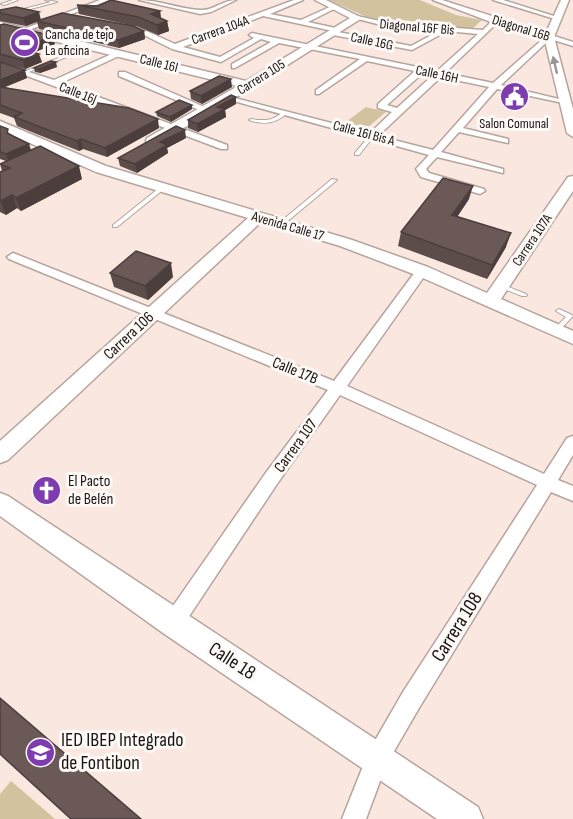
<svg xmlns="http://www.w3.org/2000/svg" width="573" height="819" viewBox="0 0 573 819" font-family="'Sofia Sans Condensed',sans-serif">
<rect width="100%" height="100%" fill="#fae8e0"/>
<!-- green -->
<g fill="#d3c29e">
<polygon points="329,0 420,0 456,15 482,20 472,29 373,20"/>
<polygon points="366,107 386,112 367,128 346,122"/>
<polygon points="11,781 55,819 0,819 0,794"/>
</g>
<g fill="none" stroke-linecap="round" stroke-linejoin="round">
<defs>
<g id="lane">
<polygon points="13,0 18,0 4,5 1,4"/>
<polygon points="45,0 57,2 0,17 0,15 51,2"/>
<polygon points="89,46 92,47 26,73 23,72"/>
<path d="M283,112L287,113C276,124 263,125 249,120L251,119C264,121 273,121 283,112Z"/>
<polygon points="370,135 374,136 359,155 355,155 355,153"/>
<polygon points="332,179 337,180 283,225 279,225 279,223"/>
<polygon points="159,188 164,189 117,227 113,227 113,225"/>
<polygon points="501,284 526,294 527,295 526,296 522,296 499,287 498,286"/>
<polygon points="559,309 572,315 573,316 558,332 556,332 553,330 566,317 556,311"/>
</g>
<g id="street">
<polygon points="100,0 109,0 26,31 21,30"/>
<path d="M139,0C160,0 179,9 200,10C213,11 223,0 236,0L211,12L200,14Z"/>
<path d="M294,0H303L270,14L301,20L334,5L336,8L308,22L340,29L338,32L411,46L439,31L389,27L354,18L357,16L389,23L483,30L491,22L433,0H442L573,42V46L550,39L501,85L567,101L563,103L497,89L463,128L508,139V143L459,132L441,152L503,169V173L437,157L426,169L429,173L484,189L485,191L480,194L421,177L416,169L429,155L223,98L227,96L370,133L392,112L378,108V104L415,71L367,61L319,94H316V90L360,59L279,43L235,68H232V64L271,42L261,39L221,62L172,49L140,33L121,27L124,25L144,30L175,44ZM263,16L333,31L330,33L333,35L412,50L447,31L478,34L437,71L252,33L249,35L254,38L220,57L183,47ZM497,23L544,38L493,83L445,73ZM423,73L433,75L397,108L387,105ZM441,77L489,87L433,150L378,136Z"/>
<polygon points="493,0 503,0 560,18 555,19"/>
<polygon points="116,52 123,54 61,83 227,145 227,149 221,149 22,74 0,67 0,63 54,80"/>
<polygon points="119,72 125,72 211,110 204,112 119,76"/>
<polygon points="13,253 334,381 418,268 426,268 428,271 347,386 544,474 567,438 573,436 573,455 558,480 573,486 573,501 551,492 419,708 386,765 366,819 342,819 369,751 403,692 537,485 340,395 277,484 180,630 173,633 166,630 163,623 166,616 265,474 328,390 9,259 7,257"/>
</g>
<g id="secondary">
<polygon points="315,0 326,0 362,18 211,113 152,145 147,144 146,141 147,138 238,86 0,28 0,22 246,81 350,18"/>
<polygon points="561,0 569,0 554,37 573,109 573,137 567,133 544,37"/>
<polygon points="0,121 106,166 352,240 428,267 487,293 568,177 573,176 573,191 501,299 573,331 573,344 416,275 340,246 261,222 8,460 0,463 0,441 248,218 96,172 0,130"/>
<polygon points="0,493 8,496 478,807 483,819 437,819 163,633 0,516"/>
</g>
</defs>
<!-- lane casing -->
<use href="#lane" stroke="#b6a49d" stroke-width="2"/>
<!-- street casing -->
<use href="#street" stroke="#b6a49d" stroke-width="3"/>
<!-- secondary casing -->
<use href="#secondary" stroke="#b6a49d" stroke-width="3"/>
<!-- lane -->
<use href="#lane" fill="#fff" fill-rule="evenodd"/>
<!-- street -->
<use href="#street" fill="#fff" fill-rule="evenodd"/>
<!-- secondary -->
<use href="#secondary" fill="#fff" fill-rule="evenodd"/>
</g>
<!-- wall -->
<g fill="#5c4d4b">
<polygon points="77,5 160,11 161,18 167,21 169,31 158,35 139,27 79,14"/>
<polygon points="0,10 41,20 144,31 145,39 119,48 39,29 37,22 26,26 0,21"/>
<polygon points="0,25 55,44 34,52 42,62 25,69 0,62"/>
<polygon points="0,62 27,78 5,87 159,128 107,157 83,149 79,151 39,135 17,126 14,118 0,113"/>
<polygon points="57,67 40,73 35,72 34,68"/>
<polygon points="232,87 202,104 191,99 190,91"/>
<polygon points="236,104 225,110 226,117 198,132 188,128 188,120"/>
<polygon points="192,105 192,109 171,122 157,116 156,112"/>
<polygon points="0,126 31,150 82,179 21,211 17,208 6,215 0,212 0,172 2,171 0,164 6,161 0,159"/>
<polygon points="186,138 167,148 168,153 137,173 120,166 118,158"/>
<polygon points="469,199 457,217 506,247 487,279 398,246 401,232"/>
<polygon points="110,273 173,277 148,300 114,287"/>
</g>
<!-- shaded-wall -->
<g fill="#4b3e3d">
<polygon points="160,11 161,20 151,14"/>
<polygon points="39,12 41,20 26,26 23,18"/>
<polygon points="167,21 169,31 158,35 157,25"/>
<polygon points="144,31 145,39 119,48 118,40"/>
<polygon points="53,36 55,44 23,57 20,48"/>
<polygon points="39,54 42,62 25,69 23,60"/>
<polygon points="56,62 57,67 40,73 39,69"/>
<polygon points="25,70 27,78 0,89 0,80"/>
<polygon points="231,79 232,87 202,104 201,96"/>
<polygon points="236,97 236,104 225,110 226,117 198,132 197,124 217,107"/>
<polygon points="192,105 192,109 171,122 170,117"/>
<polygon points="158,119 159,128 107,157 105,148"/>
<polygon points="185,130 186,138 167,148 168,153 137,173 135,164 160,142"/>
<polygon points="81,139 83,149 79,151 77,141"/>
<polygon points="29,144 32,153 9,163 6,154"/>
<polygon points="79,166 82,179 21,211 16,198"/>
<polygon points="473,186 469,199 449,229 452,215"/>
<polygon points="12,195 17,208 6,215 1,202"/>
<polygon points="511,233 506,247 487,279 492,265"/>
<polygon points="171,263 173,277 148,300 145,286"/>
</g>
<!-- building -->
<g fill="#6b5957" stroke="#4b3e3d" stroke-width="1.5">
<polygon points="111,0 160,11 151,14 167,21 157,25 138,17 77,5 98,6"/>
<polygon points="16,7 39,12 23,18 0,13 0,10"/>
<polygon points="62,13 133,26 144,31 118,40 37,21"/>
<polygon points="4,24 53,36 20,48 39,54 23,60 0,54 0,25"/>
<polygon points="51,61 56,62 39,69 34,68"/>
<polygon points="0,62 25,70 0,80"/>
<polygon points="219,76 231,79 201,96 190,91"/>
<polygon points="0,87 129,108 158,119 105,148 81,139 77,141 14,117 22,113 0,105"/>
<polygon points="231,95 236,97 217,107 225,109 197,124 188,120"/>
<polygon points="179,100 192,105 170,117 156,112"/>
<polygon points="0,126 8,129 7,133 29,144 6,154 0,152"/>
<polygon points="176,126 185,130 160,142 167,145 135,164 118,158"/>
<polygon points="40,146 79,166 16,198 12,195 0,201 0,172 10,168 0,164"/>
<polygon points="443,178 473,186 452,215 511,233 492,265 401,232"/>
<polygon points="136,251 171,263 145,286 110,273"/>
<polygon points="0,698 141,819 71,819 0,754"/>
</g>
<!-- one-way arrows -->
<defs><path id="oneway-solid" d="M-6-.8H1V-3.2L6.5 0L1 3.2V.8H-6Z" transform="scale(1.5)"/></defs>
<use fill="#989594" href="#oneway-solid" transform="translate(555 65) rotate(-103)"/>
<!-- icons -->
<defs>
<symbol id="stadium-disc" viewBox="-11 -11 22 22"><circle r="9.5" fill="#7f3cb1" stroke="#fcf9f7"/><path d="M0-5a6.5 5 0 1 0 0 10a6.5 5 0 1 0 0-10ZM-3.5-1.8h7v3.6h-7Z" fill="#fff"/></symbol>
<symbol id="civic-disc" viewBox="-11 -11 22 22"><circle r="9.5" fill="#7f3cb1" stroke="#fcf9f7"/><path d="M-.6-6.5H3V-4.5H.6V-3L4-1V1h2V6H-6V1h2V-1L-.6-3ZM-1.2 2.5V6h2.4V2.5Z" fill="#fff"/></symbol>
<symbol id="church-disc" viewBox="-11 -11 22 22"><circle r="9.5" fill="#7f3cb1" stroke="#fcf9f7"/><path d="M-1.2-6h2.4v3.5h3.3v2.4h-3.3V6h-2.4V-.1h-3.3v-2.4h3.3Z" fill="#fff"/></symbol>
<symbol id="school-disc" viewBox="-11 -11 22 22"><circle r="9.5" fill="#7f3cb1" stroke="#fcf9f7"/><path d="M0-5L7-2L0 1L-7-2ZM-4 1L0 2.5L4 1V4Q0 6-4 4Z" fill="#fff"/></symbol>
</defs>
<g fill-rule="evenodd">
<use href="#stadium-disc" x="8" y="26" width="33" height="33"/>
<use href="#civic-disc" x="498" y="80" width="33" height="33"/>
<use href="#church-disc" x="30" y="474" width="33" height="33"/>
<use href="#school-disc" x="24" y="736" width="33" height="33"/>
</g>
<g text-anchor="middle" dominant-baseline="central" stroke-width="6" stroke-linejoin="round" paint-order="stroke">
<!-- far-street labels -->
<g font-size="14" fill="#1a1411" stroke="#fcf9f7">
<text transform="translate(417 27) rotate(5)">Diagonal 16F Bis</text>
<text transform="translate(521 28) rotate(17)">Diagonal 16B</text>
<text transform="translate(220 30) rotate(-20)">Carrera 104A</text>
<text transform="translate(372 41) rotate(12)">Calle 16G</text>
<text transform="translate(159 63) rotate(14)">Calle 16I</text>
<text transform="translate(437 74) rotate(12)">Calle 16H</text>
<text transform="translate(261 77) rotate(-32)">Carrera 105</text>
<text transform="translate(78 93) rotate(21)">Calle 16J</text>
<text transform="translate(364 133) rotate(15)">Calle 16I Bis A</text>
<text transform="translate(288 226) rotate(16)">Avenida Calle 17</text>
<text transform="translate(532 240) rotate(-56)">Carrera 107A</text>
</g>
<!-- far-poi labels -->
<g font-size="14" fill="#1a1411" stroke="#fcf9f7" text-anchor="start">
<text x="45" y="34">Cancha de tejo<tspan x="45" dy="16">La oficina</tspan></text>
<text x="514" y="123" text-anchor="middle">Salon Comunal</text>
</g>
<!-- street labels -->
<g font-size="16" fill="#1a1411" stroke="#fcf9f7">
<text transform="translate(129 336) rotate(-43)">Carrera 106</text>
<text transform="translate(295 371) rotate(22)">Calle 17B</text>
<text transform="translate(296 446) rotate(-54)">Carrera 107</text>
</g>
<!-- poi labels -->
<g font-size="16" fill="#1a1411" stroke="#fcf9f7" text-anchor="start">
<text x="68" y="481">El Pacto<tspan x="68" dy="18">de Belén</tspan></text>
</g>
<!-- near-street labels -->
<g font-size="20" fill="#1a1411" stroke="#fcf9f7">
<text transform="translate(457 627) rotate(-58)">Carrera 108</text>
<text transform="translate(232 661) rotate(33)">Calle 18</text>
</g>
<!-- near-poi labels -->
<g font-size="20" fill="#1a1411" stroke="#fcf9f7" text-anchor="start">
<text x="61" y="740">IED IBEP Integrado<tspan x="61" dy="23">de Fontibon</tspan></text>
</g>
</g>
</svg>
